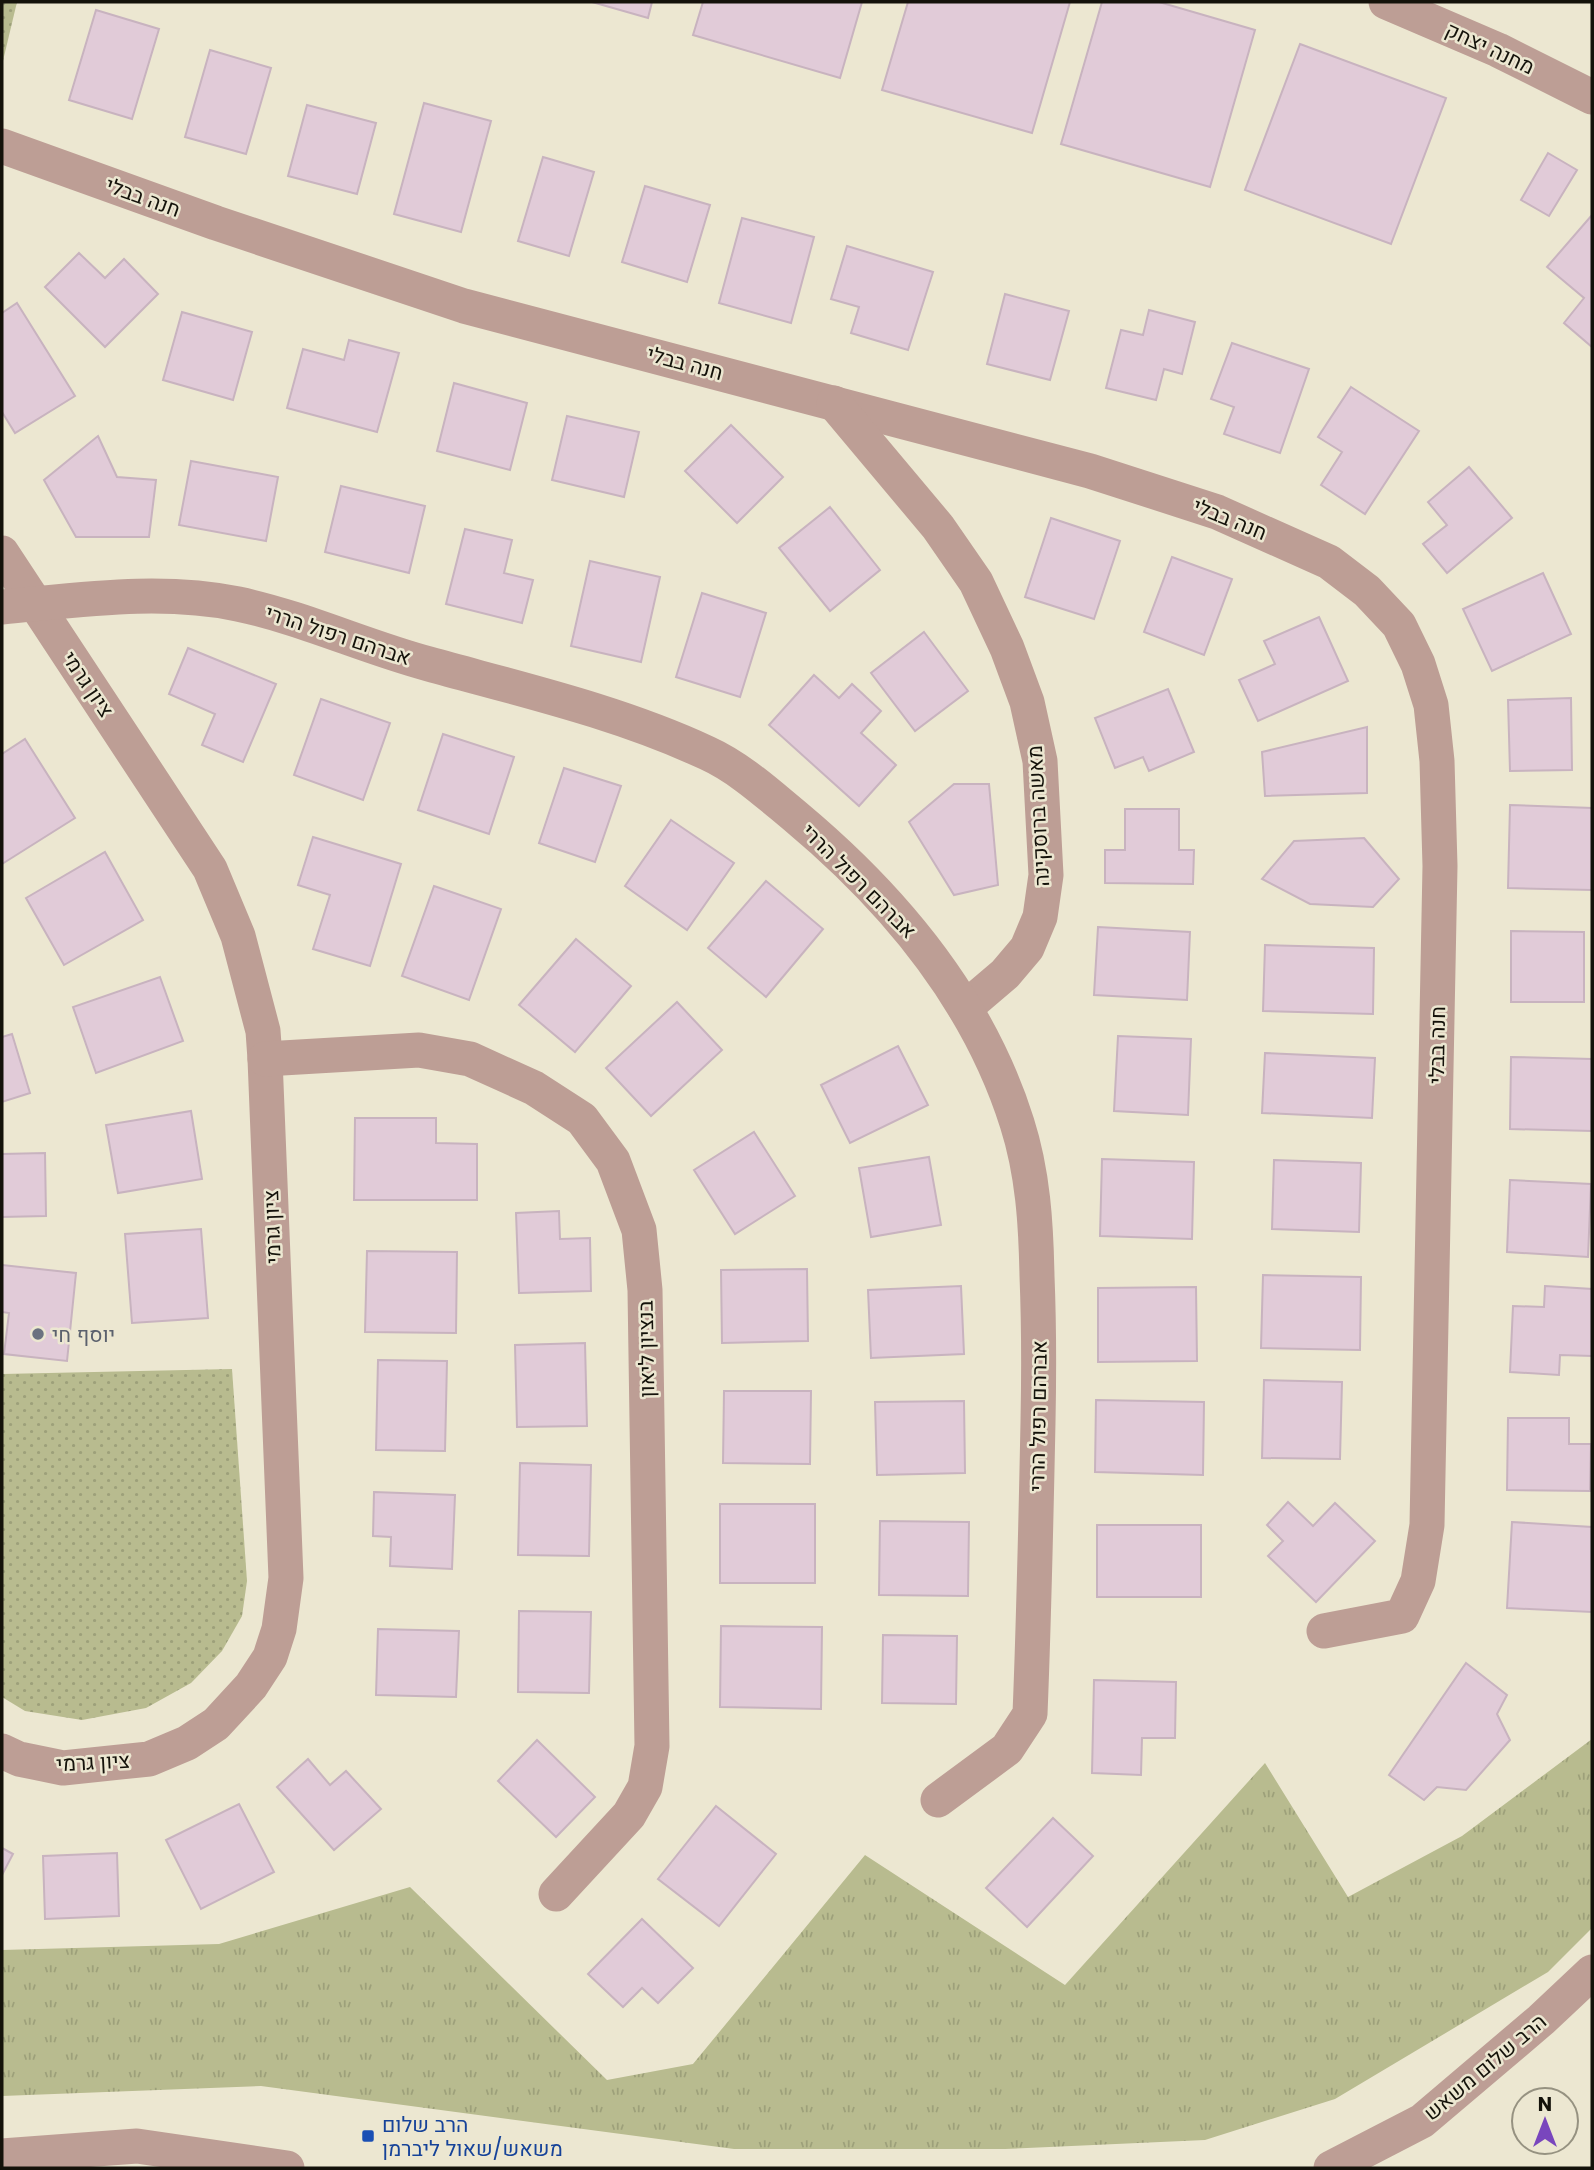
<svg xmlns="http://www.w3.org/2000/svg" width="1594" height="2170" viewBox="0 0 1594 2170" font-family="Poppins,Heebo,sans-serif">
<defs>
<pattern id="grass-tufts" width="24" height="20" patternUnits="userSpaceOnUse" patternTransform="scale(1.75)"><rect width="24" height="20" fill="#b8bb8f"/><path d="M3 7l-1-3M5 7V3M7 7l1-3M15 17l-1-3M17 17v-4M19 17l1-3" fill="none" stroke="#9da07a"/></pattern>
<pattern id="park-dots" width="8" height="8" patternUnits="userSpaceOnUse" patternTransform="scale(1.75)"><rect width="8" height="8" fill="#b8bb8f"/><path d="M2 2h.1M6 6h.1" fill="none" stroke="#9da07a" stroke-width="1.8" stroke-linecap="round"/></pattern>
</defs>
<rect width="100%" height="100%" fill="#ece7d1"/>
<!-- grass -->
<polygon fill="url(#grass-tufts)" points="1592,1739 1592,1928 1548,1972 1335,2099 1205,2140 1005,2149 734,2149 261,2086 2,2096 2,1950 219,1944 410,1887 607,2080 693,2064 865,1855 1065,1985 1265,1763 1348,1897 1462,1836"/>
<!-- park -->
<g fill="url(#park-dots)">
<polygon points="2,2 17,2 2,65"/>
<polygon points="232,1369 247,1581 242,1616 222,1651 191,1683 146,1708 82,1720 25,1711 2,1697 2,1374"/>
</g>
<!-- building -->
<g fill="#e1cbd8" stroke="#c8b3bf" stroke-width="2">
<polygon points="592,2 652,2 648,18"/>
<polygon points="703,2 862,2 840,78 693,35"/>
<polygon points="908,2 1070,2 1032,133 882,90"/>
<polygon points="1102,2 1159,2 1255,30 1210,187 1061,144"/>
<polygon points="96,10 159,29 132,119 69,100"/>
<polygon points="1300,44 1446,98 1391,244 1245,190"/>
<polygon points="210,50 271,68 246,154 185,137"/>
<polygon points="424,103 491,121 461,232 394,214"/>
<polygon points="307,105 376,123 357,194 288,176"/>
<polygon points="1548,153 1577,170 1549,216 1521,200"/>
<polygon points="543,157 594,172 569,256 518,241"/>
<polygon points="645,186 710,205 687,282 622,262"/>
<polygon points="1592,215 1592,347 1564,323 1584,298 1547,267"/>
<polygon points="742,218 814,237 791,323 719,303"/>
<polygon points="847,246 933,272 908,350 851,333 859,307 831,299"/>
<polygon points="79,253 105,278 124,259 158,294 105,347 45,287"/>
<polygon points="1005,294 1069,311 1050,380 987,364"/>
<polygon points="17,303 75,396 15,433 2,412 2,313"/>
<polygon points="1149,310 1195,322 1182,374 1164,369 1156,400 1106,388 1121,330 1143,335"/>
<polygon points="182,312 252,332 233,400 163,380"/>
<polygon points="349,340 399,353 377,432 287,408 303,349 344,360"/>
<polygon points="1232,343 1309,369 1280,453 1224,434 1234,407 1211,399"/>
<polygon points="454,383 527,403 510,470 437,451"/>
<polygon points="1351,387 1419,431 1365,514 1321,485 1342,452 1318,437"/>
<polygon points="567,416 639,432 624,497 552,480"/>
<polygon points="731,425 783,477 737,523 685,471"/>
<polygon points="98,436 117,477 156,480 149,537 76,537 44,480"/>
<polygon points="191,461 278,477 266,541 179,525"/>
<polygon points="1469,467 1512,518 1447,573 1423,544 1447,525 1428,502"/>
<polygon points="341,486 425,506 409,573 325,552"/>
<polygon points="830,507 880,570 830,611 779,548"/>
<polygon points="1051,518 1120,541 1094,619 1025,597"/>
<polygon points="465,529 512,540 504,573 533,580 522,623 446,604"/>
<polygon points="1172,557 1232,579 1204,655 1144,632"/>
<polygon points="590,561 660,577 641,662 571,646"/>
<polygon points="1543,573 1571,634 1492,671 1463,609"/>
<polygon points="702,593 766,613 740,697 676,677"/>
<polygon points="1319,617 1348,681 1258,721 1239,680 1275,664 1264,641"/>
<polygon points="924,632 968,691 915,731 871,673"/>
<polygon points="188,648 276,684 243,762 202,745 215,714 169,694"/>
<polygon points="814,675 839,698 852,684 881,711 861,733 896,765 859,806 769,725"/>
<polygon points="1168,689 1194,752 1149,771 1143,757 1115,768 1095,718"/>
<polygon points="1571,698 1572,770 1510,771 1508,700"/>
<polygon points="321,699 390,723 363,800 294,775"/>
<polygon points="1367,727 1367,793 1265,796 1262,752"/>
<polygon points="443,734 514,757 489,834 418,810"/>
<polygon points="25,739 75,818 2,864 2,754"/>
<polygon points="564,768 621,786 595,862 539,843"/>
<polygon points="954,784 989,784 998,885 954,895 909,822"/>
<polygon points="1510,805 1592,808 1592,890 1508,888"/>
<polygon points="1125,809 1179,809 1179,850 1194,850 1193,884 1105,883 1105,850 1125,850"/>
<polygon points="671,820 734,863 687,930 625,886"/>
<polygon points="313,837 401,864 370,966 313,949 330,895 298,885"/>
<polygon points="1364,838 1399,879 1373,907 1310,904 1262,879 1294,841"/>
<polygon points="105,852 143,920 64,965 26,898"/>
<polygon points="766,881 823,929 766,997 708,948"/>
<polygon points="434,886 501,909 469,1000 402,976"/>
<polygon points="1098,927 1190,932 1187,1000 1094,995"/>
<polygon points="1511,931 1584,932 1584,1002 1511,1002"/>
<polygon points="576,939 631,986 575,1052 519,1005"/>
<polygon points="1265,945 1374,948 1373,1014 1263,1011"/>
<polygon points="160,977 183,1041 96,1073 73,1007"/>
<polygon points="677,1002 722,1050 651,1116 606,1068"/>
<polygon points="12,1034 30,1093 2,1102 2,1037"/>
<polygon points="1118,1036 1191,1039 1188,1115 1114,1111"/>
<polygon points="898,1046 928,1105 850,1143 821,1085"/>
<polygon points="1265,1053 1375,1058 1372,1118 1262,1113"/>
<polygon points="1511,1057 1592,1059 1592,1131 1510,1129"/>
<polygon points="191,1111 202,1179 118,1193 106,1125"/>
<polygon points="355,1118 436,1118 436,1143 477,1144 477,1200 354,1200"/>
<polygon points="754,1132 795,1196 735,1234 694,1170"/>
<polygon points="45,1153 46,1216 2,1217 2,1154"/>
<polygon points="929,1157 941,1225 871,1237 859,1168"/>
<polygon points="1102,1159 1194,1162 1192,1239 1100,1236"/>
<polygon points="1274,1160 1361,1163 1359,1232 1272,1229"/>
<polygon points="1510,1180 1591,1184 1588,1257 1507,1252"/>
<polygon points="559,1211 560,1239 590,1238 591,1291 519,1293 516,1213"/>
<polygon points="201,1229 208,1318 132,1323 125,1234"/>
<polygon points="367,1251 457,1252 456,1333 365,1332"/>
<polygon points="2,1265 76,1273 67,1361 4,1354 9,1313 2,1312"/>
<polygon points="807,1269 808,1341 722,1343 721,1270"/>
<polygon points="1263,1275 1361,1277 1360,1350 1261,1348"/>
<polygon points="961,1286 964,1354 871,1358 868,1290"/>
<polygon points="1545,1286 1592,1289 1592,1356 1560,1355 1559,1375 1510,1372 1513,1306 1544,1307"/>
<polygon points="1196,1287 1197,1361 1098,1362 1098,1288"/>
<polygon points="585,1343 587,1426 517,1427 515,1345"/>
<polygon points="378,1360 447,1361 445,1451 376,1450"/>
<polygon points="1264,1380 1342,1382 1340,1459 1262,1458"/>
<polygon points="724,1391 811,1391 810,1464 723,1463"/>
<polygon points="1096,1400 1204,1402 1203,1475 1095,1472"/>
<polygon points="964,1401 965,1473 877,1475 875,1402"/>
<polygon points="1508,1418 1569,1418 1569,1444 1591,1444 1590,1491 1507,1490"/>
<polygon points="520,1463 591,1465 589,1556 518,1555"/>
<polygon points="374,1492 455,1495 452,1569 390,1566 391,1537 373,1536"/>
<polygon points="1288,1502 1313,1526 1335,1503 1375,1541 1316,1602 1268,1556 1283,1541 1267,1525"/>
<rect x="720" y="1504" width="95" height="79"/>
<polygon points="880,1521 969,1522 968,1596 879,1595"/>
<polygon points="1512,1522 1592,1527 1592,1612 1507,1608"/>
<rect x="1097" y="1525" width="104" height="72"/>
<polygon points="519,1611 591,1612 589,1693 518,1692"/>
<polygon points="721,1626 822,1627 821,1709 720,1707"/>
<polygon points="378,1629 459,1631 456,1697 376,1695"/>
<polygon points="883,1635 957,1636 956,1704 882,1703"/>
<polygon points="1466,1663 1507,1695 1497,1714 1510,1740 1466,1790 1437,1787 1424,1800 1389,1775"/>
<polygon points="1094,1680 1176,1682 1175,1738 1142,1738 1141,1775 1092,1773"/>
<polygon points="537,1740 595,1797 556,1837 498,1781"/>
<polygon points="308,1759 330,1785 346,1771 381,1809 334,1850 277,1787"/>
<polygon points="239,1804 274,1872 201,1909 166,1840"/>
<polygon points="716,1806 776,1854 719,1926 658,1879"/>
<polygon points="1053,1818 1093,1856 1027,1927 986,1888"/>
<polygon points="2,1848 13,1854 2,1875"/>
<polygon points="117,1853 119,1916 45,1919 43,1856"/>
<polygon points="642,1919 693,1968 658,2003 642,1988 623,2007 588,1974"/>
</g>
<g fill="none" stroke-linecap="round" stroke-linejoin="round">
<!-- street -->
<g stroke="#bd9e95" stroke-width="35">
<polyline points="1386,2 1498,50 1592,97"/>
<polyline points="2,146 216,223 464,306 1090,471 1217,512 1329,562 1367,591 1399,625 1418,664 1431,705 1437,761 1440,866 1427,1525 1418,1581 1402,1616 1324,1631"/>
<polyline points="834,403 938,527 976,582 1007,648 1027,702 1040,761 1046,875 1040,917 1027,948 1005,974 965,1008"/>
<polyline points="2,553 210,869 238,936 263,1031 265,1059 286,1578 279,1629 270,1657 251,1686 216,1724 187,1743 149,1759 63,1768 19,1759 2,1751"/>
<path d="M2,607C80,600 160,588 238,604C304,618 365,647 429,664C523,690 619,712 707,753C740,768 768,794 796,817C894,899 978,999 1017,1123C1033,1173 1036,1224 1037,1276C1039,1325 1039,1373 1038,1422C1036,1520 1034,1617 1030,1714L1007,1749L938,1800"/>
<polyline points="265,1059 419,1050 470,1059 534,1088 582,1119 613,1161 639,1230 645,1290 652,1746 645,1787 629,1815 556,1894"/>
<polyline points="2,2156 137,2146 287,2168"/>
<polyline points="1331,2168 1422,2121 1541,2020 1592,1972"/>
</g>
</g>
<!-- markers -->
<circle fill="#6b7280" stroke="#ece7d1" stroke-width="2.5" cx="38" cy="1334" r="7"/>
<rect fill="#1a4fb4" stroke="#ece7d1" stroke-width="2.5" x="361" y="2129" width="14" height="14" rx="3.5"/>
<g text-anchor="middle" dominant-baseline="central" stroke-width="5" stroke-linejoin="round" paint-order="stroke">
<!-- street labels -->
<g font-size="21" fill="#14120a" stroke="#ece7d1">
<text transform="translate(1490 48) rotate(25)">מחנה יצחק</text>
<text transform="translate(143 197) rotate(20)">חנה בבלי</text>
<text transform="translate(685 363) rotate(15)">חנה בבלי</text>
<text transform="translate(1230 519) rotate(22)">חנה בבלי</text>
<text transform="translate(338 635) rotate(18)">אברהם רפול הררי</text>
<text transform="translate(88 684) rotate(56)">ציון גרמי</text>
<text transform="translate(1038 816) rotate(-93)">מאשה ברוסקינה</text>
<text transform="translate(859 881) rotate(45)">אברהם רפול הררי</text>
<text transform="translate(1437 1045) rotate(-89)">חנה בבלי</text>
<text transform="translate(272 1227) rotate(-92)">ציון גרמי</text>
<text transform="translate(646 1349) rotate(-91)">בנציון ליאון</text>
<text transform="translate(1038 1416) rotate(-89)">אברהם רפול הררי</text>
<text transform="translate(93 1762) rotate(-3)">ציון גרמי</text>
<text transform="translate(1485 2067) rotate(-40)">הרב שלום משאש</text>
</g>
<!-- worship labels -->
<g font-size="21" fill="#5b616d" stroke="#ece7d1" text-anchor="start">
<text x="52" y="1334">יוסף חי</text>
</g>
<!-- transit labels -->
<g font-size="21" fill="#164399" stroke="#ece7d1" text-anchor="start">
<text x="382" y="2124">הרב שלום<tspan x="382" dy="24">משאש/שאול ליברמן</tspan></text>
</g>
</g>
<!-- border -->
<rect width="1594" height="2170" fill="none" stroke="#14120a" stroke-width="7"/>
<!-- north arrow -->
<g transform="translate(1545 2121)"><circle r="33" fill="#ece7d1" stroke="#969281" stroke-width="2"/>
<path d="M0-5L12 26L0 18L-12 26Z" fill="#7946bd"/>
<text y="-10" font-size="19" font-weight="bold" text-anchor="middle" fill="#14120a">N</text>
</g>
</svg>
